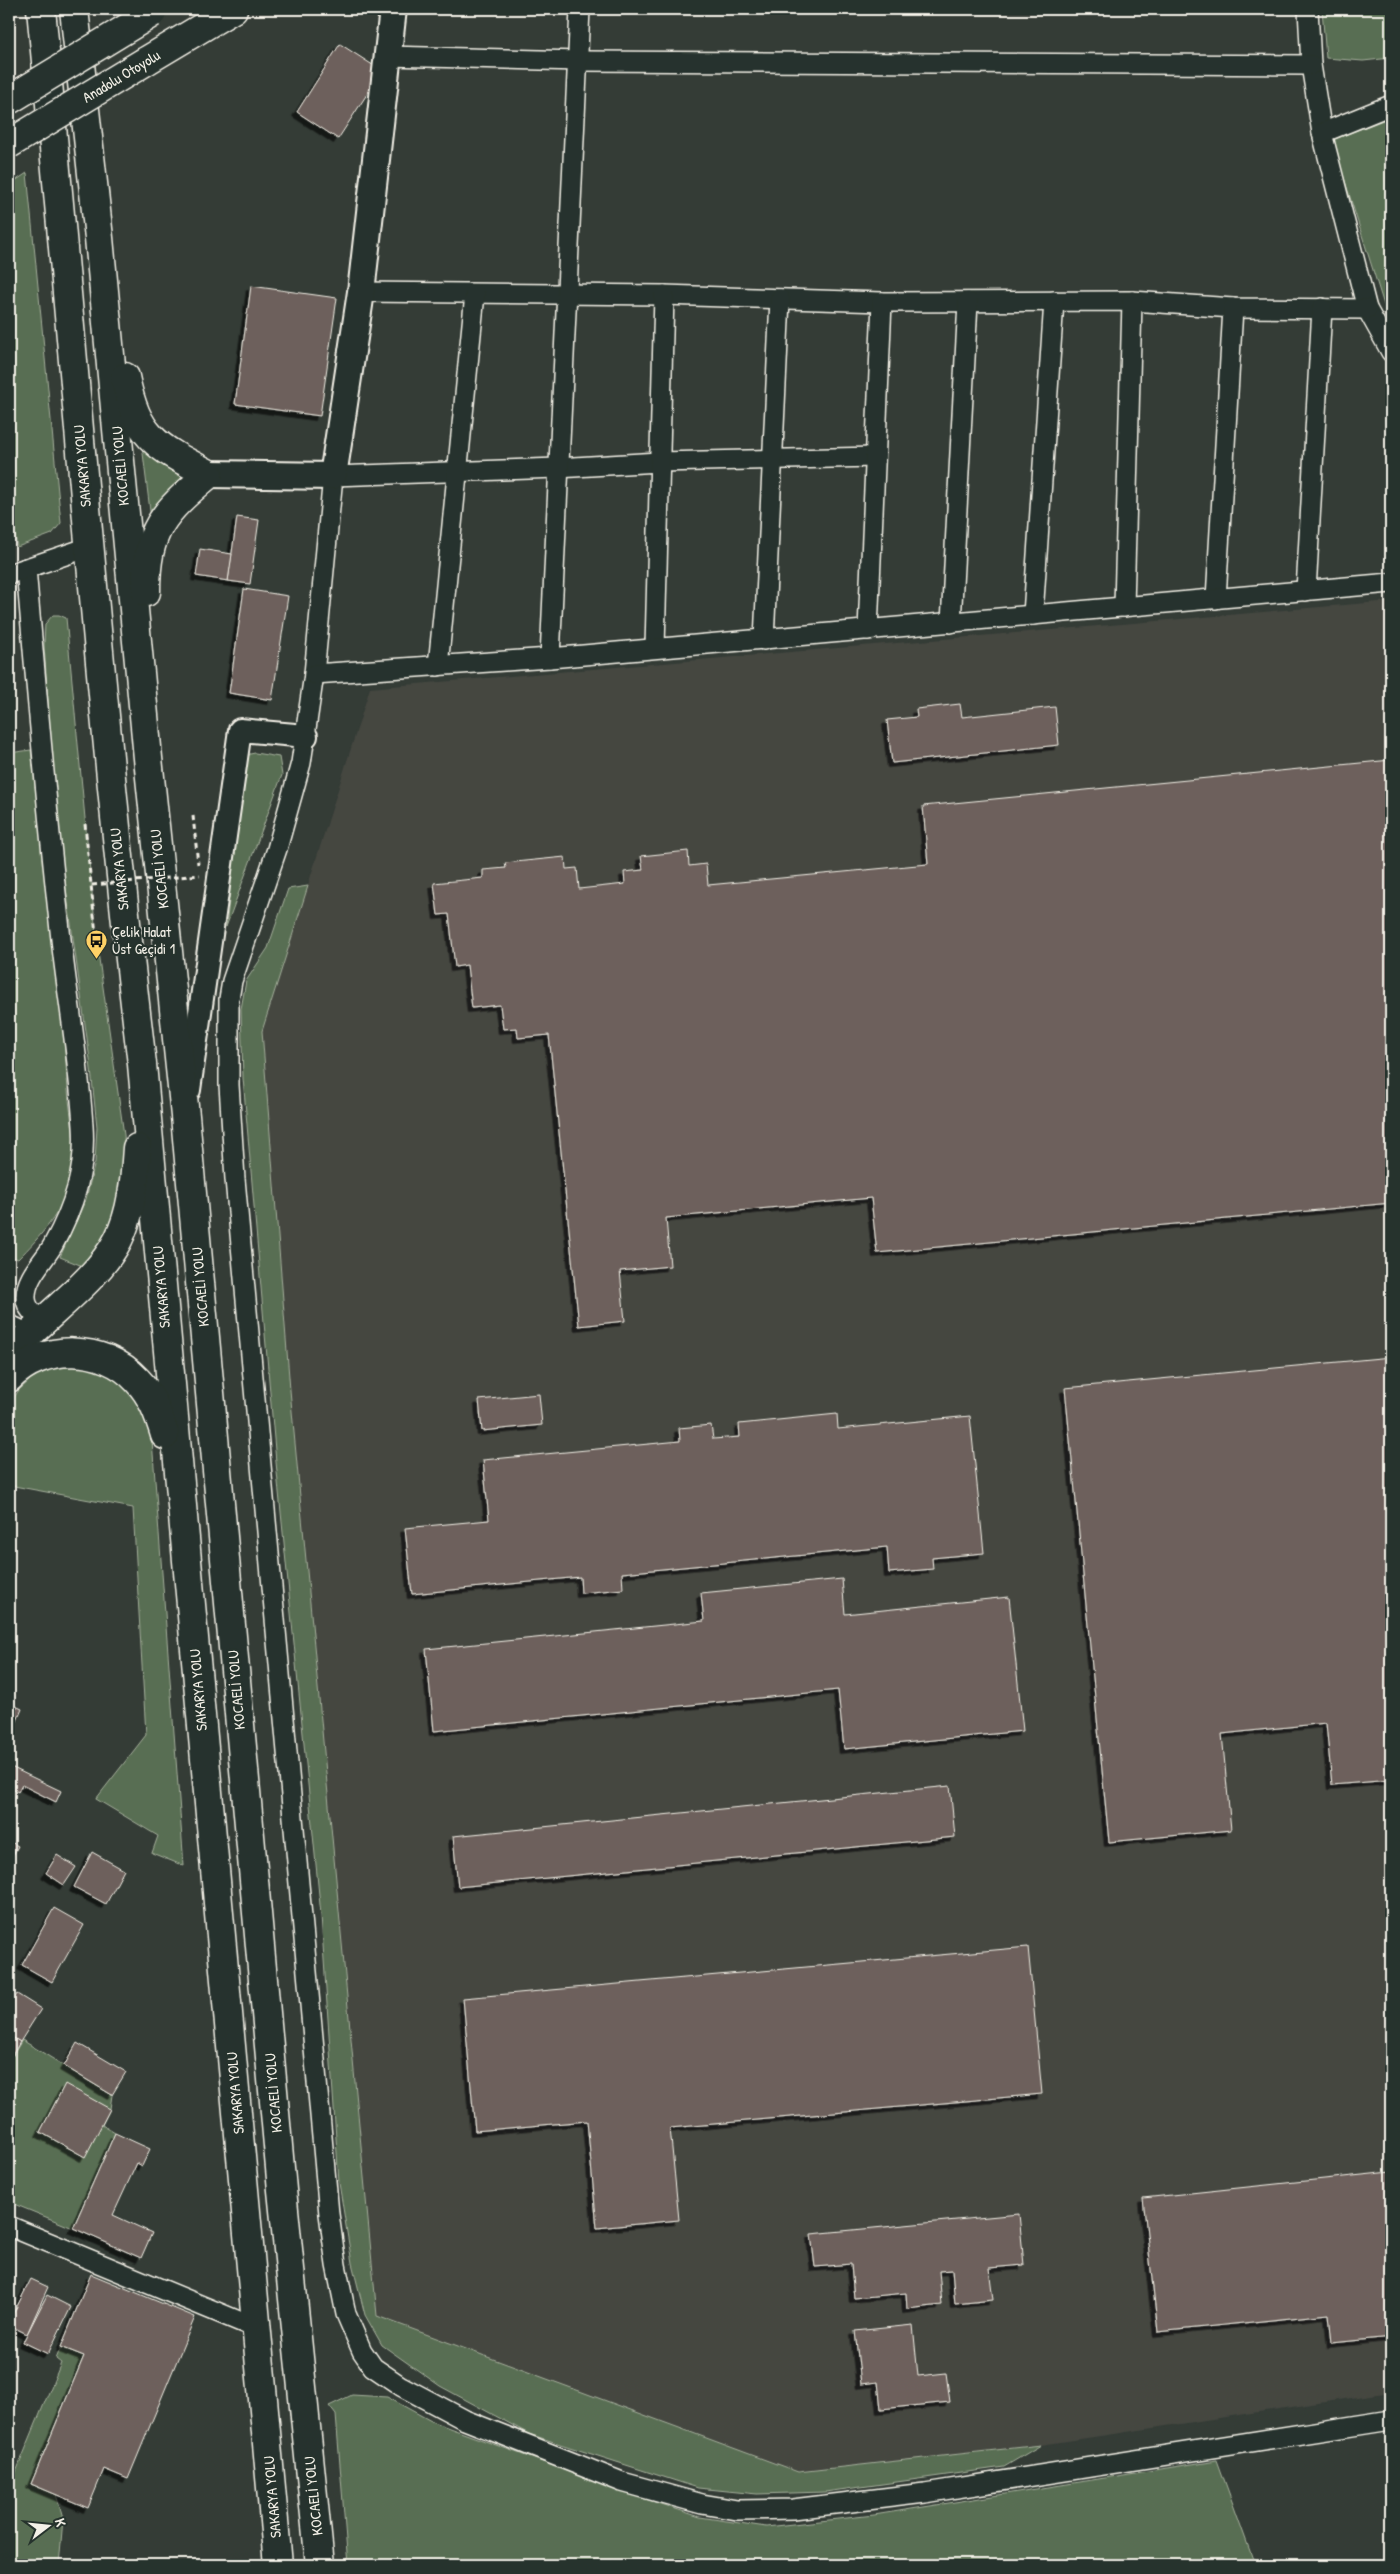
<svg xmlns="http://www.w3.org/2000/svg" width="1400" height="2574" viewBox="0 0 1400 2574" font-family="'Patrick Hand',sans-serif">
<defs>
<filter id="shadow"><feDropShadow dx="-4.5" dy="4.5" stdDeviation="0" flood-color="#0009"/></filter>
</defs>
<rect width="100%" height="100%" fill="#343c36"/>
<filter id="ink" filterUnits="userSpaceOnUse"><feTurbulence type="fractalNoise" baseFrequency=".02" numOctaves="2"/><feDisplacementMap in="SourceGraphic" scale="10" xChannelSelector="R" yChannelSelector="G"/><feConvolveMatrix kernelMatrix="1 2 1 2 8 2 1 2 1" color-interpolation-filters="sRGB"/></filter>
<g filter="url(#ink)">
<!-- built -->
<polygon fill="#454741" points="1391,601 1391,2392 1041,2445 798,2472 377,2316 290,1390 262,1031 370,688"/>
<!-- green -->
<g fill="#586e52" stroke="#a6b09d">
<polygon points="1322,9 1391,9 1391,58 1363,61 1326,58"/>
<polygon points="1391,117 1391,301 1384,305 1332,140"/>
<polygon points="27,173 61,523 52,534 17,547 15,535 9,538 9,185"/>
<polygon points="142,445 194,476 151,519"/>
<polygon points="53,615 59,615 66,618 97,945 124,1135 126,1175 105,1241 85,1267 60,1257 86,1199 95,1162 97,1127 90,1060 56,816 44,645 45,624"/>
<path d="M31,750C44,863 60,977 68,1090C70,1116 79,1157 72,1181C62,1212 40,1237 18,1259L9,1255V753Z"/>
<polygon points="255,753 279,757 282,775 226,927 245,761 250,754"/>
<polygon points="308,886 262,1031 290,1390 377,2316 798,2472 1041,2445 1004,2467 825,2492 757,2494 698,2488 529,2434 440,2386 382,2345 365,2315 352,2263 339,2183 321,1915 276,1462 243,1078 241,1009 246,981 268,948 288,889"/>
<path d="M62,1364C82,1364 109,1368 126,1380C138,1389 149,1425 152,1440L184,1866L152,1853L158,1836L96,1799L146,1735L133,1508L14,1486L9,1496V1405L19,1390L39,1372Z"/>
<polygon points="22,2040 112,2095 110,2109 102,2125 115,2133 73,2228 9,2202 9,2134 14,2124 9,2121 9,2062"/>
<polygon points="61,2347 84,2356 31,2484 56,2494 63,2519 59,2565 9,2565 9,2489 61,2363 56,2359"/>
<polygon points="352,2395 387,2397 433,2422 630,2494 700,2517 766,2527 874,2515 1217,2460 1255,2565 348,2565 336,2415 329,2406"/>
</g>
<!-- building -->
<g fill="#6d615b" stroke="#f4f1e8" filter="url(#shadow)">
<polygon points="340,44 382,71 338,139 297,112"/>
<polygon points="251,286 337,298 320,416 235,404"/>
<polygon points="237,517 259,520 250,584 228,581"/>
<polygon points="200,549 232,554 228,581 196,576"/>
<polygon points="244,589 288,596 272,700 229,693"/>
<polygon points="960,704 962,717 1055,707 1059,745 892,763 887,720 917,717 916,709"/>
<polygon points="1391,760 1391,1203 877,1253 871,1198 666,1218 670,1266 620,1271 625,1321 579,1326 549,1035 518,1038 517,1028 503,1029 500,1005 472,1008 467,965 455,967 449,914 438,915 434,883 483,878 483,870 506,868 505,863 565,857 566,869 577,868 579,889 625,884 624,872 643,870 641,856 688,851 689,866 706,864 708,885 928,864 923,806"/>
<polygon points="1391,1357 1391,1780 1332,1785 1326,1723 1222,1734 1231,1830 1109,1842 1065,1388"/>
<polygon points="539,1394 542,1425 482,1431 479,1400"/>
<polygon points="837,1414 838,1429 970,1416 984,1553 932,1558 933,1569 889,1573 887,1547 622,1573 623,1589 581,1593 580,1577 412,1594 405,1528 489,1520 483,1460 680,1441 679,1428 711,1425 713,1439 740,1437 739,1424"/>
<polygon points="842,1579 845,1614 1009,1597 1023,1731 844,1749 838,1690 434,1731 426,1649 704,1621 701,1593"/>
<polygon points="9,1703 22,1709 9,1740"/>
<polygon points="9,1766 61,1791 56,1802 22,1785 18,1792 9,1787"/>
<polygon points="950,1786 955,1837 458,1887 453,1836"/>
<polygon points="9,1841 18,1846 9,1863"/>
<polygon points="92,1852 124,1870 106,1904 74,1887"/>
<polygon points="57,1855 76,1867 64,1885 46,1873"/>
<polygon points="54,1908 84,1925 52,1982 22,1965"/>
<polygon points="1028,1947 1042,2094 670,2128 679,2220 597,2228 587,2121 475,2131 463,1998"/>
<polygon points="17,1994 41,2009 20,2042 9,2035 9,2007"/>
<polygon points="9,2035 20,2042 10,2059 9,2059"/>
<polygon points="77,2043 126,2072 112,2095 64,2066"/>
<polygon points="65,2084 110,2109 85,2157 40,2132"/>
<polygon points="115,2133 150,2149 142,2166 137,2163 113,2215 152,2233 141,2258 73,2228"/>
<polygon points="1391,2172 1391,2337 1332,2343 1329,2314 1158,2332 1143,2198"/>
<polygon points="1019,2214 1024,2265 989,2268 993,2300 955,2304 952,2270 939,2271 942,2305 907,2309 906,2293 854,2298 851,2264 815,2267 811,2234"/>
<polygon points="91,2274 195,2317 128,2479 104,2469 88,2508 31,2484 84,2356 61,2347"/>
<polygon points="31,2279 48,2287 27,2334 9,2325 9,2322"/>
<polygon points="47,2295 71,2307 48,2354 23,2342"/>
<polygon points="913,2325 918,2376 946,2373 950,2402 881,2409 878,2382 861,2384 855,2331"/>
</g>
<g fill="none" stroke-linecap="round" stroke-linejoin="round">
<defs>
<polyline id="service" points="9,1319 30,1329"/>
<g id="minor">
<polyline points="1308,9 1311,65 1322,133 1367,309 1391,352"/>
<polyline points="387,56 579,61 1311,65"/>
<polyline points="1322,133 1391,105"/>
<polyline points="361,292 664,295 882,302 1132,301 1233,308 1367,309"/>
<polyline points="875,457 659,462 557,468 333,476 314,674 301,763 277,849 232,981 229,999 229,1085 235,1179 329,2214 336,2265 346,2314 362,2351 373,2367 401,2386 465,2420 622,2482 702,2504 737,2510 793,2509 925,2493 1391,2420"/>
<path d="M26,568C36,686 46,804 59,921C66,990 79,1058 83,1126C86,1170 74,1207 53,1245C44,1261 26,1277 26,1296C25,1307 34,1314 41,1322"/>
<polyline points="9,574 89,547"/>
<polyline points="1306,591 1322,308"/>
<polyline points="1216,599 1233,308"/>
<polyline points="1124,607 1132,301"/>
<polyline points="1033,615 1054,301"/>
<polyline points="951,623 968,302"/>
<polyline points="868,630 882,302"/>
<polyline points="764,640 780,299"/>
<polyline points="655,648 664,295"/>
<polyline points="550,658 580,9"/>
<polyline points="438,666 475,294"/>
<polyline points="314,674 550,658 1391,583"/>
<polyline points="9,2226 258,2329"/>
</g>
<polyline id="tertiary" points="189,1090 240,730 306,736"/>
<polyline id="secondary" points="209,474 333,476 361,292 393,9"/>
<g id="trunk">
<path d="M41,9C75,360 100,713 142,1064L278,2565"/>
<polyline points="74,9 99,238 148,758 185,1116 282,2190 320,2565"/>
<path d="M125,377C137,438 157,447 209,474C163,513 146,529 146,592"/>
<path d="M9,1356C41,1317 95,1284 118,1240C132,1213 135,1178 137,1148"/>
<path d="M9,1378C42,1343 104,1344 137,1380C152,1395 159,1415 165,1435"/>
</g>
<polyline id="motorway" points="146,61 233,9"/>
</defs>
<!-- service casing -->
<use href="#service" stroke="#f4f1e8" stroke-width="12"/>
<!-- minor casing -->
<use href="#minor" stroke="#f4f1e8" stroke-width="22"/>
<!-- tertiary casing -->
<use href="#tertiary" stroke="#f4f1e8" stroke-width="26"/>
<!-- secondary casing -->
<use href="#secondary" stroke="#f4f1e8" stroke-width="30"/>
<!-- trunk casing -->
<use href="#trunk" stroke="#f4f1e8" stroke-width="31"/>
<!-- motorway casing -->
<use href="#motorway" stroke="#f4f1e8" stroke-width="31"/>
<!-- path -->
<g stroke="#f4f1e8" stroke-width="3" stroke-dasharray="5 4" stroke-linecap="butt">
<polyline points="193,816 198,864"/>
<polyline points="85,824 97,945"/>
</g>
<!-- service -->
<use href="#service" stroke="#26332d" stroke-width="9"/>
<!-- minor -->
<use href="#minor" stroke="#26332d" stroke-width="19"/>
<!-- tertiary -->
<use href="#tertiary" stroke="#26332d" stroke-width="22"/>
<!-- secondary -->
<use href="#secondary" stroke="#26332d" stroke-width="26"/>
<!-- trunk -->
<use href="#trunk" stroke="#26332d" stroke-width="28"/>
<!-- motorway -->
<use href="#motorway" stroke="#26332d" stroke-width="28"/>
<defs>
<g id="motorway-bridge">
<polyline points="9,100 152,13"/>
<polyline points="9,144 146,61"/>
</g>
</defs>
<!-- motorway-bridge casing -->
<use href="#motorway-bridge" stroke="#f4f1e8" stroke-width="31" stroke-linecap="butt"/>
<!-- path-bridge -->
<polyline stroke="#f4f1e8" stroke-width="3" stroke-dasharray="5 4" stroke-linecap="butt" points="92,885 200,875"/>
<!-- motorway-bridge -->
<use href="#motorway-bridge" stroke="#26332d" stroke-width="28"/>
</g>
</g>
<!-- icons -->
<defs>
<symbol id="bus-pin" viewBox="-11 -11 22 30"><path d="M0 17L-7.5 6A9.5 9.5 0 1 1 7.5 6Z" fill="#ffd166" stroke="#26332d"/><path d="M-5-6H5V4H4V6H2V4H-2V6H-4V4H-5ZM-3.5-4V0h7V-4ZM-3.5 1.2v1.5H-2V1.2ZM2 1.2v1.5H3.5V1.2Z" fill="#111"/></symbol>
</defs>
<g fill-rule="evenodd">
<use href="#bus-pin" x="84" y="928" width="25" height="34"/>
</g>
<g text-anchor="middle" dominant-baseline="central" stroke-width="4.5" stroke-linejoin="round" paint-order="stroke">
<!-- street labels -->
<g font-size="15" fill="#f4f1e8" stroke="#26332d">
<text transform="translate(121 76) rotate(-31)">Anadolu Otoyolu</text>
<text transform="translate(82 466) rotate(-95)">SAKARYA YOLU</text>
<text transform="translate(120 466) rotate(-95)">KOCAELİ YOLU</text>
<text transform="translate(119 869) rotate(-96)">SAKARYA YOLU</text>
<text transform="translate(159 869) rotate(-96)">KOCAELİ YOLU</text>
<text transform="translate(161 1287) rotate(-95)">SAKARYA YOLU</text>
<text transform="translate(200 1287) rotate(-95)">KOCAELİ YOLU</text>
<text transform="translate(198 1690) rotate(-95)">SAKARYA YOLU</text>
<text transform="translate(236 1690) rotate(-95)">KOCAELİ YOLU</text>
<text transform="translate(235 2093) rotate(-95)">SAKARYA YOLU</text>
<text transform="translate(273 2093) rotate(-95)">KOCAELİ YOLU</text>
<text transform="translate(313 2496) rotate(-96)">KOCAELİ YOLU</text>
<text transform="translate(272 2497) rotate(-95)">SAKARYA YOLU</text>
</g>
<!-- poi labels -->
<g font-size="15" fill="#f4f1e8" stroke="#26332d" text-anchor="start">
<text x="112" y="931">Çelik Halat<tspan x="112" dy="17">Üst Geçidi 1</tspan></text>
</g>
</g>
<!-- margin -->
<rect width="1400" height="2574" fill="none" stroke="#26332d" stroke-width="30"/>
<rect x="15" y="15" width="1370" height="2544" fill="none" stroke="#f4f1e8" stroke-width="2" filter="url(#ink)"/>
<!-- north arrow -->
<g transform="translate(48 2526) rotate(74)" stroke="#26332d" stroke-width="4" paint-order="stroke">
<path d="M0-4L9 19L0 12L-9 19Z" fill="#f4f1e8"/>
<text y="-8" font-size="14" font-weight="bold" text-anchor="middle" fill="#f4f1e8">K</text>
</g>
</svg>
